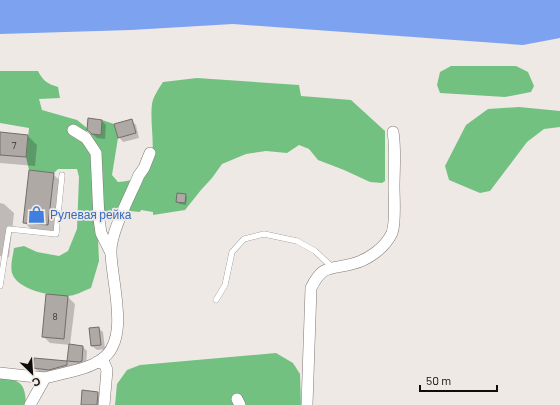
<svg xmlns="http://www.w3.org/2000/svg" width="560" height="405" viewBox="0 0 560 405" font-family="Barlow,sans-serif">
<rect width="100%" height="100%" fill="#efe9e5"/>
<!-- forest -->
<g fill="#72c181">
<polygon points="451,66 516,66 528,72 534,86 531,92 505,97 440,93 437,85 440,72"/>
<path d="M0,71H38C43,81 48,84 58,87L60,98L39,99L42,110L77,120L87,128V133L101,135L102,120L114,124L118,138L112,175L118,182C168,180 148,136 152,104C153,97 159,88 163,82L197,78L299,85L301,96L351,100L385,131V181L382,183L370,182L344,170L318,160L309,149L299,145L287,153L266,151L246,154L222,164L212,178L201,190L185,210L153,215V212L141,210L140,212C125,211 111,208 97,216L99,261L91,288C83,291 75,296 67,296C51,296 17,290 12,273C10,266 13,255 14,248L24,246L37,252L59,256L68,251L77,229L79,177L77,169H58L54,173L29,170L26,157L29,128L0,123Z"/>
<polygon points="519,107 560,111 560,127 544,129 527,142 490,191 480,193 449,180 445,166 466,125 488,109"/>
<polygon points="276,353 293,363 300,374 301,405 115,405 117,384 127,370 140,365"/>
<path d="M0,378C21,380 25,383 26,405H0Z"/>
</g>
<!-- water -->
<polygon fill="#7da2ef" points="0,0 560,0 560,38 523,45 233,24 131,30 0,34"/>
<!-- shadow -->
<g fill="#0003">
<polygon points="102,121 106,125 105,139 97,138 88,130"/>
<polygon points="132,121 136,125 139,138 123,142 119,137"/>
<polygon points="0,133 28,136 37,145 35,166 0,163"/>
<polygon points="53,174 60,181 55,232 31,229 24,222"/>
<polygon points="185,195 187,197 186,205 180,204 177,202"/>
<polygon points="0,203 4,204 14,213 9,257 0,256"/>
<polygon points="68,297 75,304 70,345 83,347 87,351 86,366 72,365 71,370 54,374 39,372 34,368 35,359 68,362 70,345 50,343 43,336"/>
<polygon points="98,328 103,332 105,349 97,350 92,346"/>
<polygon points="98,393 105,400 104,405 82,405"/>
</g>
<!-- building -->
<g fill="#afa9a6" stroke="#726d6a">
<polygon points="88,118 102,120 101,135 92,134 87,130"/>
<polygon points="132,119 136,133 118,138 114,124"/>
<polygon points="0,132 28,135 26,157 0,155"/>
<polygon points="29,170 54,173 48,225 23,223"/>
<polygon points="177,193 186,194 185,203 176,202"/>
<polygon points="46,294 68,296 64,339 42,337"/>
<polygon points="99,327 101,345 91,346 89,328"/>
<polygon points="69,344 83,346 82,361 79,362 67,361"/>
<polygon points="34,358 67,361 67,365 49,370 33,368"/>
<polygon points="82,390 98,392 97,405 81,405"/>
</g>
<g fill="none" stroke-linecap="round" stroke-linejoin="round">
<defs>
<g id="lane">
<polyline points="0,286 9,229 56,234 62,175"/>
<polyline points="216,300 225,285 232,252 244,239 264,234 297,241 315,251 332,267"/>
</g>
<g id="street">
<polyline points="73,130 86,138 96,153 99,219 101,233 110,251"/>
<polyline points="97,362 104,363 107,370 104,405"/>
<polyline points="0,373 45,378"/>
<polyline points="237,399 240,405"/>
<path d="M30,405L45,378C62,373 88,370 102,359C131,339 111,281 111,252C110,233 131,194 139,175L144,168L150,153"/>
<path d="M307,405L311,288C323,264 329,270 352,264C368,260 385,248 392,233C396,222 394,199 394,187C394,169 396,150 393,132"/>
</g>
</defs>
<!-- lane casing -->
<use href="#lane" stroke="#807a77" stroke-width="6"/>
<!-- street casing -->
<use href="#street" stroke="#807a77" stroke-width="12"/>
<!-- lane -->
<use href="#lane" stroke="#fff" stroke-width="5.5"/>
<!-- street -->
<use href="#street" stroke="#fff" stroke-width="11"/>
</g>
<!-- icons -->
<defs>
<symbol id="shop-bare" viewBox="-9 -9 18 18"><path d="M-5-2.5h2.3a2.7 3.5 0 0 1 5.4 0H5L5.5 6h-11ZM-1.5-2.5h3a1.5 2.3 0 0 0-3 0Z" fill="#3f7fe0" stroke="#efe9e5" stroke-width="2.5" paint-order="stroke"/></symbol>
</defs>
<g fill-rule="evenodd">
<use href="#shop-bare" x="24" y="202" width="25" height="25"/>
</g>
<g text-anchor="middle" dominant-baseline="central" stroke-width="3.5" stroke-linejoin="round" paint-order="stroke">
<!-- number labels -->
<g font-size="10" fill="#373432">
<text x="14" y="145">7</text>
<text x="55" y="316">8</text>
</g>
<!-- shop labels -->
<g font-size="12" fill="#366cbe" stroke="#efe9e5" text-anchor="start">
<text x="50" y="214">Рулевая рейка</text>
</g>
</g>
<!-- north arrow -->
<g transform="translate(32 373) rotate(155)" stroke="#efe9e5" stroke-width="3" paint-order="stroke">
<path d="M0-3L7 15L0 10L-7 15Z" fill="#0f0d0c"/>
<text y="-6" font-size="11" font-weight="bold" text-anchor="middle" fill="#0f0d0c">С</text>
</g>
<!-- scale -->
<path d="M420 385v6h77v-6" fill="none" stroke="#0f0d0c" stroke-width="2"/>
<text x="426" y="385" font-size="12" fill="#0f0d0c" stroke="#efe9e5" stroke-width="3" paint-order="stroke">50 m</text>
</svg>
